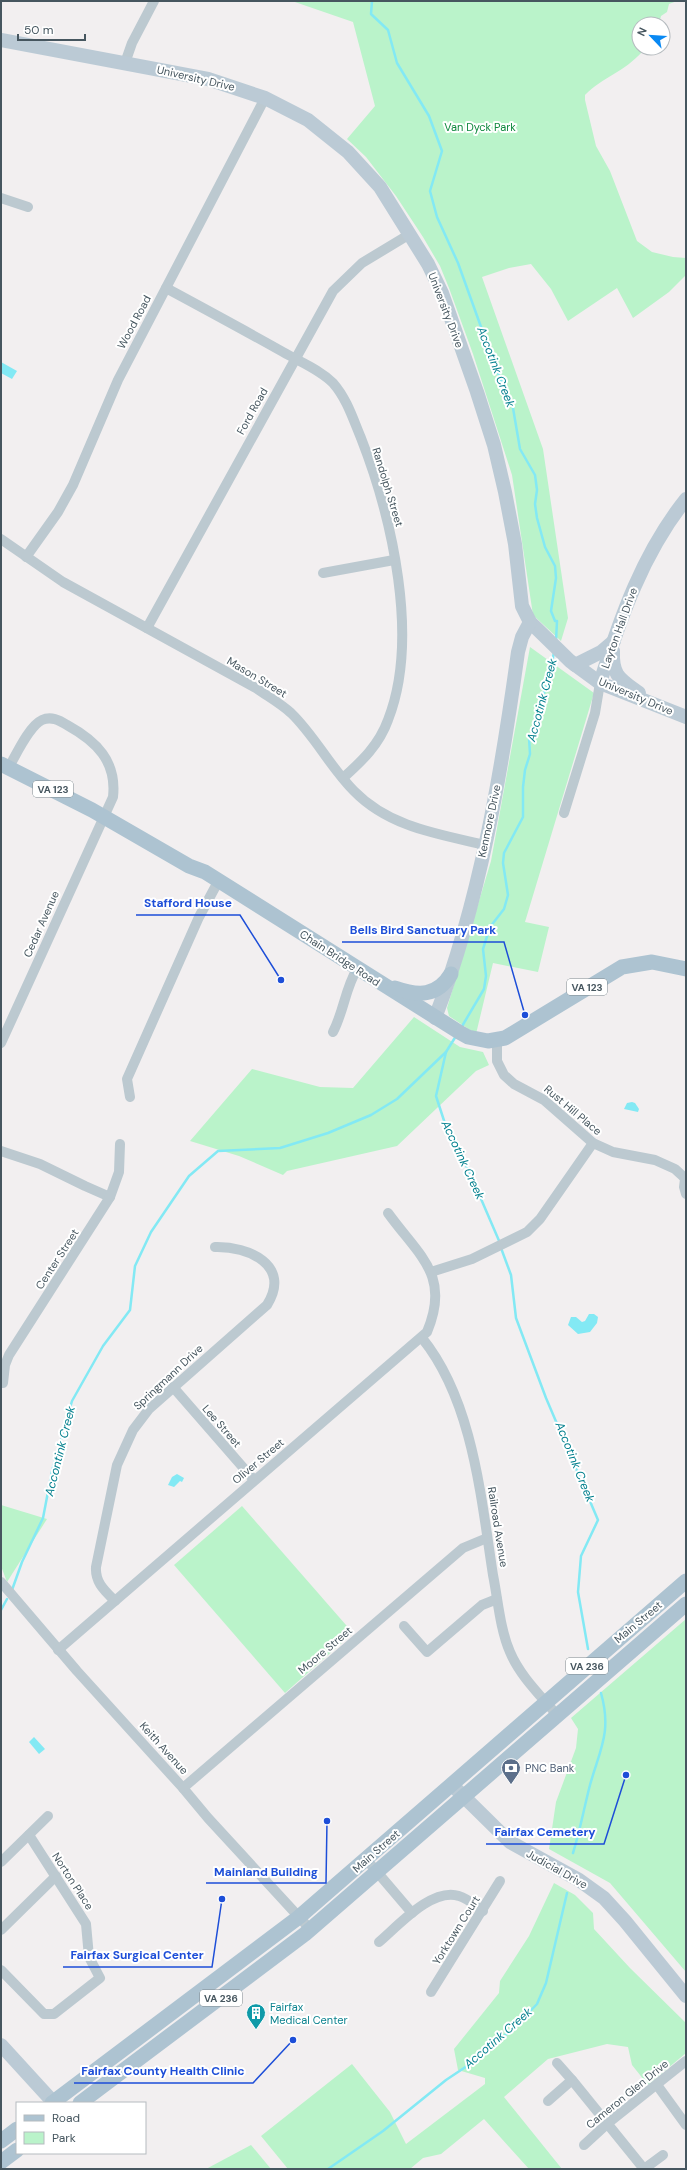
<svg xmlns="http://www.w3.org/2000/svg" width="687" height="2170" viewBox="0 0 687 2170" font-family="'DM Sans',sans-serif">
<rect width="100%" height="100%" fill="#f2eff0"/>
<!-- green -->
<g fill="#baf3ca">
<path d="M292,1H677L669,4L667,12L661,16L659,24H639V48H645L642,52C624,72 603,77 585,95V100L596,146L610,171L637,241L652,252L673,257L686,258V275L669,292L633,318L617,288L568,321L551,289L531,264L509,268L482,277L543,449L568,618L561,641L533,615L512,475L473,354L449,288L440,266L423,237L396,196L366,157L347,139L375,106L353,22Z"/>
<polygon points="530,647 594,693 525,922 549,927 538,972 493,963 476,1034 449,1016 447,1008 491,861"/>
<polygon points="414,1017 460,1047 483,1052 489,1065 476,1071 397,1146 287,1171 283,1175 239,1156 190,1141 252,1069 320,1087 353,1088"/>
<polygon points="1,1505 47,1519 7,1582 1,1566"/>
<polygon points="242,1506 353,1633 285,1693 174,1565"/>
<polygon points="686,1619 686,1972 610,1883 549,1849 556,1802 576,1748 578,1729 571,1718"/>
<polygon points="554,1883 575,1895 593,1913 594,1929 630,1968 686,2023 686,2053 648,2085 632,2065 628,2047 607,2044 548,2059 504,2097 562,2169 529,2169 484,2119 441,2154 423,2158 410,2169 288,2169 261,2136 352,2064 390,2112 406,2144 485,2084 485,2078 458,2070 454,2049 499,1993 500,1981 529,1936"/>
<polygon points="251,2145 271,2169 206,2169"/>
</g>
<!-- water -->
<g fill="#83e9f4">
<polygon points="1,362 17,371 12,379 1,373"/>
<polygon points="632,1102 635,1103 639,1109 638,1112 624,1109 627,1103"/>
<polygon points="589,1314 594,1314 598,1317 597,1323 590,1332 578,1334 568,1325 571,1317 576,1317 582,1322 585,1321"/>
<polygon points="177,1474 184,1478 182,1482 180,1481 174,1487 168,1485 172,1477"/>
<polygon points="34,1737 45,1749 39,1754 29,1742"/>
</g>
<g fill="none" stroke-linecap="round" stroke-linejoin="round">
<!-- stream -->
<g stroke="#83e9f4" stroke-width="2.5">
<polyline points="372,1 371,14 388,30 397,63 429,116 442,151 430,191 437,217 458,263 494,363 513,408 520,449 535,475 537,490 535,504 537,518 545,547 555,566 556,578 551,611 555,621 557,621 556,641"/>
<polyline points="461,1028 484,989 486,976 483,949 490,927 504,909 508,895 503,863 504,853 523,817 523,787 525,770 530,754 529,738 535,731 537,711 549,679 554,652"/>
<polyline points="456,1036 446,1052 436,1096 449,1136 469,1171 500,1243"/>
<polyline points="501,1248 511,1275 516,1318 546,1398 598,1520 581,1556 578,1592 588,1649"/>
<polyline points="12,1590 22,1562 43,1518 52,1471 72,1401 103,1346 130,1310 135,1266 151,1232 189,1176 218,1151 280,1148 328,1133 371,1115 397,1099 446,1052"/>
<polyline points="1,1610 7,1599"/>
<path d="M573,1853C580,1831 584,1808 590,1785C600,1749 612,1732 601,1693"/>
<polyline points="328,2169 383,2131 446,2080 476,2060 517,2025 537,2004 546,1983 567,1893"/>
</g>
<!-- street -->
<g stroke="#bcc9d0" stroke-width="10">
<polyline points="125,63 132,43 154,1"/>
<polyline points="1,198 28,207"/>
<path d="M166,288C205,309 244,330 283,352C300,362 319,369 333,383C347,399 353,419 361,438C392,517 420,639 388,720C379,745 362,761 343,778"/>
<path d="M1,539L63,582L256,688C267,696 280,703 291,713C315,736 330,767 354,791C389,827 438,834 485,845"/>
<polyline points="26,557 58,512 73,485 118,380 265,98"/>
<polyline points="323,573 394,560"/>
<polyline points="147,628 333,291 362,263 410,234"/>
<polyline points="564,813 595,713 600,683"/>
<path d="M333,1032C344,1011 345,989 357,969"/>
<polyline points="497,1040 497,1061 504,1075 514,1084 544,1100 593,1143 613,1152 655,1160 675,1169 686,1179"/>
<path d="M1,1043L113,797C117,761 96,741 67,725C59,720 51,716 42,720C29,726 16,755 9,767"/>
<polyline points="130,1097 127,1079 199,917 219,880"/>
<polyline points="1,1151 40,1164 85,1186 110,1197"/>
<polyline points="685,1179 684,1187 686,1194"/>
<polyline points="431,1272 472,1259 527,1232 540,1219 593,1143"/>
<path d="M422,1338C473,1401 481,1498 493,1575C498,1600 500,1629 510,1652C520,1676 541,1696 557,1715"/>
<polyline points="3,1383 5,1365 9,1355 110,1197 119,1172 120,1144"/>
<polyline points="173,1387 254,1480"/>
<polyline points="1,1582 77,1671 183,1788 208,1818 310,1929"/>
<path d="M115,1601C105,1591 95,1583 96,1567L117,1465L133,1430L149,1409L267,1305C292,1265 248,1246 215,1247"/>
<polyline points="404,1626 427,1652 482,1605 497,1599"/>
<path d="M58,1650L427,1332C451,1275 419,1256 388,1213"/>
<polyline points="183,1788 463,1548 487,1538"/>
<polyline points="366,1859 412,1913"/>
<polyline points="1,1862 48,1816"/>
<polyline points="1,1930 56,1876"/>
<path d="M379,1942C398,1926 432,1887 459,1896C467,1898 476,1906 483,1911"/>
<polyline points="1,1970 44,2014 54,2014 100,1978 89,1957 86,1924 29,1835"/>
<polyline points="431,1992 500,1881"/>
<polyline points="557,2063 572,2080"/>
<polyline points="657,2085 686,2125"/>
<polyline points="548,2101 572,2080 644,2169"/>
<polyline points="584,2145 608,2123 686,2061"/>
<polyline points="644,2169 663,2155"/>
</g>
<!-- secondary -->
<g stroke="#bbcad5" stroke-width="14">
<polyline points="1,40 208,79 265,98 308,120 348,152 380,187 428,264 442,293 477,392 494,445 505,492 515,544 522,606 530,622 570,661 600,683 686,717"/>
<path d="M613,651C612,676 620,679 639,693"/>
<polyline points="575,665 601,652 614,641"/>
<path d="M600,683C620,618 643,553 686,499"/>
<path d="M435,1018C480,901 501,775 518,652L522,637L530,622"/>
<polyline points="452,1785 510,1842 579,1880 604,1898 625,1921 686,1996"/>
<polyline points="1,2045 54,2103"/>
</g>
<!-- primary -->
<g stroke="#adc3d1" stroke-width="15">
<polyline points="1,764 92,810 189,866 205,872 459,1032 468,1037 488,1041 505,1038 622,967 652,962 686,969"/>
<path d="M395,988C418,996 437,997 451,974"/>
<polyline points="52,2103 299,1917 686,1581"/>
<polyline points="80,2103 305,1934 686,1604"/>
<polyline points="1,2141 17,2129"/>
<polyline points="1,2162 17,2150"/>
</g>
</g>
<!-- icons -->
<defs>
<symbol id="bank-pin" viewBox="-11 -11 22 30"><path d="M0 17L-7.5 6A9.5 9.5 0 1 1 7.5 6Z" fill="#5c6f8a" stroke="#fff"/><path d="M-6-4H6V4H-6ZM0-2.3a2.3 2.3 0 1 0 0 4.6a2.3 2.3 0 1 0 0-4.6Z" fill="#fff"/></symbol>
<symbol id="building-pin" viewBox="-11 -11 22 30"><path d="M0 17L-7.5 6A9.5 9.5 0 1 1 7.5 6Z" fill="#0f9aa8" stroke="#fff"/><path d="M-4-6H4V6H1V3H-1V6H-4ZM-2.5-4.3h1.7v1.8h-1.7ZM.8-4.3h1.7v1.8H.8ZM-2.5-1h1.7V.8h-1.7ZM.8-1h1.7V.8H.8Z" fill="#fff"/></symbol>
</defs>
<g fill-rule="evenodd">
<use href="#bank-pin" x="500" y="1757" width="22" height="30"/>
<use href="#building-pin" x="245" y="2002" width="22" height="30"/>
</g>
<g text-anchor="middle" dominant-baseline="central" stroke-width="4" stroke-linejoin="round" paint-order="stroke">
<!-- shield labels -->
<g fill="#fff" stroke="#7e898f" stroke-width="1">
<rect x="33" y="781" width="40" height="16" rx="3"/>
<rect x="567" y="979" width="40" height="16" rx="3"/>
<rect x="566" y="1658" width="42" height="16" rx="3"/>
<rect x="200" y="1990" width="42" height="16" rx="3"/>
</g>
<g font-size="10" font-weight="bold" fill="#46565f">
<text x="53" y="789">VA 123</text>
<text x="587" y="987">VA 123</text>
<text x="587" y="1666">VA 236</text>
<text x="221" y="1998">VA 236</text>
</g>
<!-- street labels -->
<g font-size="11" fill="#46565f" stroke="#fff">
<text transform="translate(196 78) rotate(13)">University Drive</text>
<text transform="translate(446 310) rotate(69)">University Drive</text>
<text transform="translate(134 322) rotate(-62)">Wood Road</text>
<text transform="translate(252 411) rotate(-61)">Ford Road</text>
<text transform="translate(388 487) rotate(73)">Randolph Street</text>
<text transform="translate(619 628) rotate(-70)">Layton Hall Drive</text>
<text transform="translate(257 677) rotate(31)">Mason Street</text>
<text transform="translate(636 696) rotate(23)">University Drive</text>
<text transform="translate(489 821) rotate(-78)">Kenmore Drive</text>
<text transform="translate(41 924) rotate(-66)">Cedar Avenue</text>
<text transform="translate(340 958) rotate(33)">Chain Bridge Road</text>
<text transform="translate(573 1110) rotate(40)">Rust Hill Place</text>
<text transform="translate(57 1259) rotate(-57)">Center Street</text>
<text transform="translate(168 1377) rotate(-43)">Springmann Drive</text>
<text transform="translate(222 1426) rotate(49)">Lee Street</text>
<text transform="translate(258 1461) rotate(-40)">Oliver Street</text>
<text transform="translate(498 1527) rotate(81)">Railroad Avenue</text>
<text transform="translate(638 1622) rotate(-40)">Main Street</text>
<text transform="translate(325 1650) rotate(-40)">Moore Street</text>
<text transform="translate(164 1748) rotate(48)">Keith Avenue</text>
<text transform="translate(376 1851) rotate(-41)">Main Street</text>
<text transform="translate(557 1869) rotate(29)">Judicial Drive</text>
<text transform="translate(73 1881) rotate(57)">Norton Place</text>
<text transform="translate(456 1930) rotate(-58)">Yorktown Court</text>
<text transform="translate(627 2094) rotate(-39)">Cameron Glen Drive</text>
</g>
<!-- park labels -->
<g font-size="11" fill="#0f883e" stroke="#fff">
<text x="480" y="127">Van Dyck Park</text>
</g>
<!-- service labels -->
<g font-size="11" fill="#4e5e75" stroke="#fff" text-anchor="start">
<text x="525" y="1768">PNC Bank</text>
</g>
<!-- culture labels -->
<g font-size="11" fill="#0d838f" stroke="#fff" text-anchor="start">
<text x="270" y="2007">Fairfax<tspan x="270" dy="13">Medical Center</tspan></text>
</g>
<!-- water labels -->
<g font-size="12" font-style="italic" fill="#04808e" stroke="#fff">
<text transform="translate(496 367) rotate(69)">Accotink Creek</text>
<text transform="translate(542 700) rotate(-75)">Accotink Creek</text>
<text transform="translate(463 1160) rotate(65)">Accotink Creek</text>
<text transform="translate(60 1451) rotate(-76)">Accontink Creek</text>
<text transform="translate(575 1462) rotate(68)">Accotink Creek</text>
<text transform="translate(498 2038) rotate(-41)">Accotink Creek</text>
</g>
</g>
<!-- callouts -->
<path fill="none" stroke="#1d4ed8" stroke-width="1.5" d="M281 980L240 915H136M525 1015L504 942H342M626 1775L604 1844H486M327 1821L326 1883H206M222 1899L212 1967H63M293 2040L253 2083H74"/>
<g fill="#1d4ed8" stroke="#fff" stroke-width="1.5">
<circle cx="281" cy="980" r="4"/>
<circle cx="525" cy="1015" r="4"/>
<circle cx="626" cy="1775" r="4"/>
<circle cx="327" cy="1821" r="4"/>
<circle cx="222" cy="1899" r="4"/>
<circle cx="293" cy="2040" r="4"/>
</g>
<g font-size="12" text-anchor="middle" font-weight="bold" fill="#1d4ed8" stroke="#fff" stroke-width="4" stroke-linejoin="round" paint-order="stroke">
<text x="188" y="907">Stafford House</text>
<text x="423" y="934">Bells Bird Sanctuary Park</text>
<text x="545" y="1836">Fairfax Cemetery</text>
<text x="266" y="1876">Mainland Building</text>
<text x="137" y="1959">Fairfax Surgical Center</text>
<text x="163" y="2075">Fairfax County Health Clinic</text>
</g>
<!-- border -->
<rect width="687" height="2170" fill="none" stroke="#46565f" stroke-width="4"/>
<!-- legend -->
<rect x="16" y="2102" width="130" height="52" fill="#ffffff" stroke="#b5bbbf"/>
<rect x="24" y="2115" width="20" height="6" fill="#adc3d1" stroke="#b5bbbf"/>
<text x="52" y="2122" font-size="12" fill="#46565f">Road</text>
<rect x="24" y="2132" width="20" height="12" fill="#baf3ca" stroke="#b5bbbf"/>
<text x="52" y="2142" font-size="12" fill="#46565f">Park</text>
<!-- north arrow -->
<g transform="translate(651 36) rotate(295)"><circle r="19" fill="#ffffff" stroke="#b5bbbf"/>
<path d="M0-3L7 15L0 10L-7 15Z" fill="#0989f3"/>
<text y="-6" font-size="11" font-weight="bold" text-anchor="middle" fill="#46565f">N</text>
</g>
<!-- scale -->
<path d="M18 34v6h67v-6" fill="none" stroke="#46565f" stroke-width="2"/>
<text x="24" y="34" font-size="12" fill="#46565f" stroke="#ffffff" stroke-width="3" paint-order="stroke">50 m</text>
</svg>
